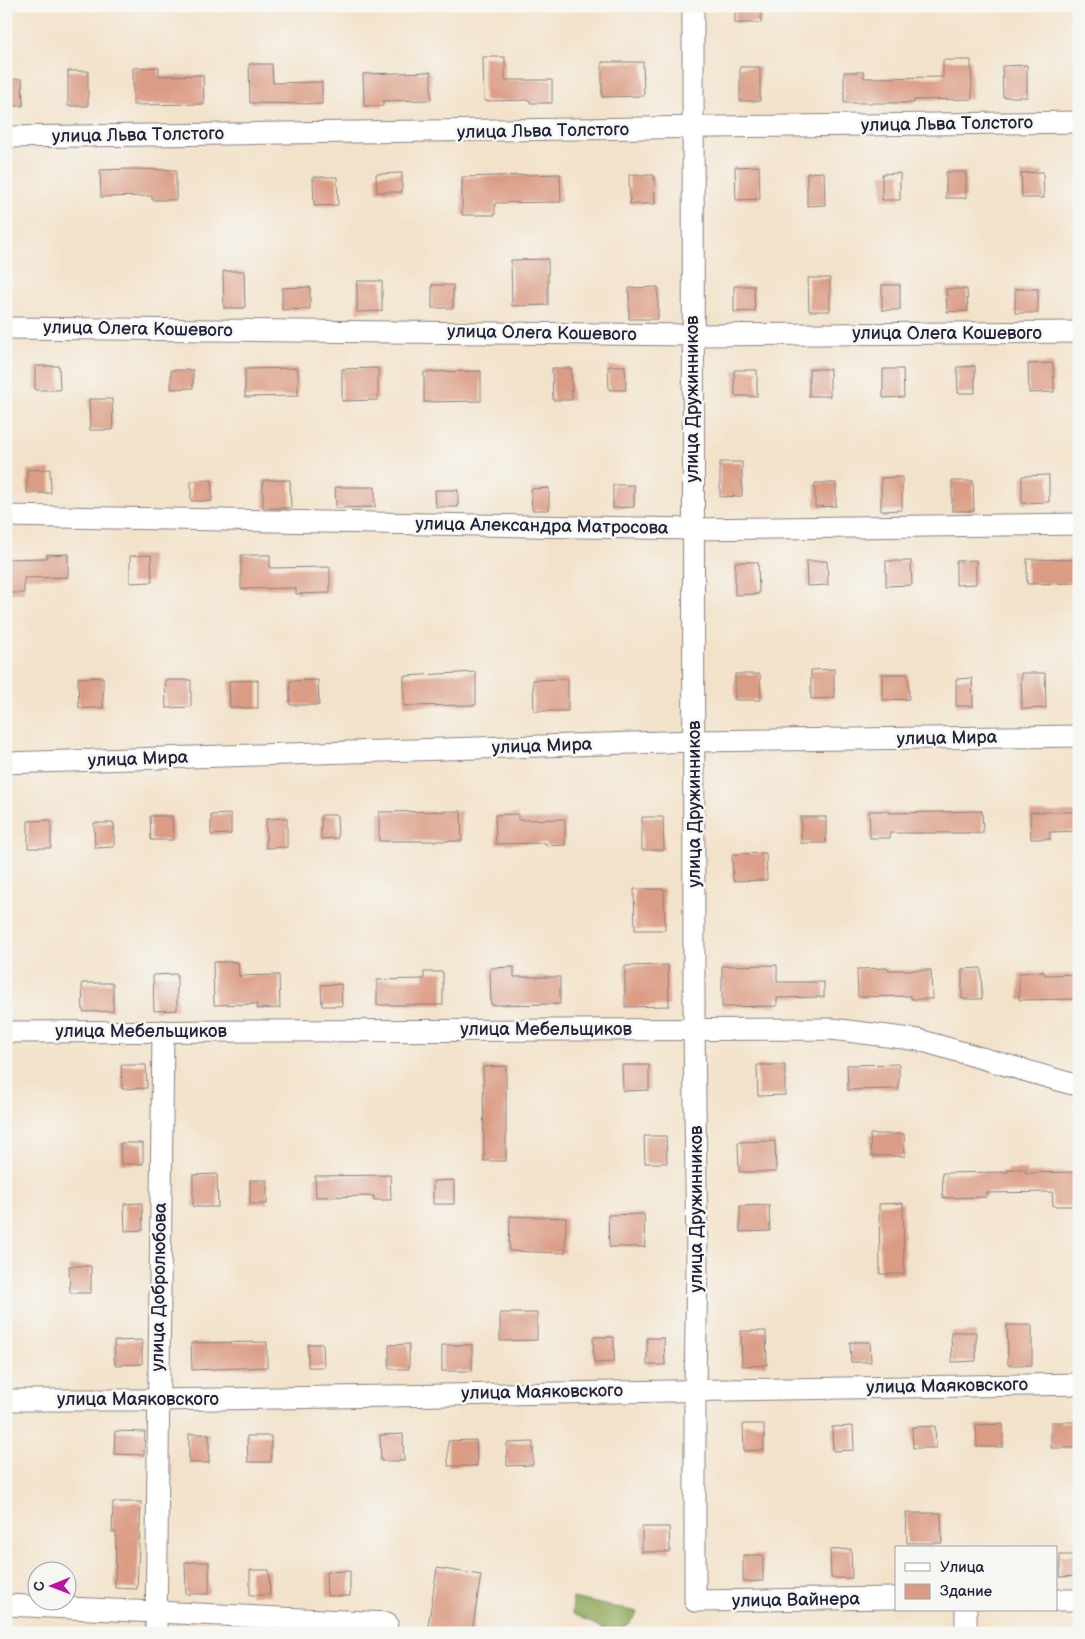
<svg xmlns="http://www.w3.org/2000/svg" width="1085" height="1639" viewBox="0 0 1085 1639" font-family="'Balsamiq Sans',sans-serif">
<rect width="100%" height="100%" fill="#f6f6f2"/>
<filter id="ink" filterUnits="userSpaceOnUse"><feTurbulence type="fractalNoise" baseFrequency=".02" numOctaves="2"/><feDisplacementMap in="SourceGraphic" scale="10" xChannelSelector="R" yChannelSelector="G"/><feConvolveMatrix kernelMatrix="1 2 1 2 8 2 1 2 1" color-interpolation-filters="sRGB"/></filter>
<filter id="wash" filterUnits="userSpaceOnUse"><feTurbulence type="fractalNoise" baseFrequency=".0096" numOctaves="4" result="noise"/><feDisplacementMap in="SourceGraphic" scale="20" xChannelSelector="R" yChannelSelector="G"/><feGaussianBlur stdDeviation="1.12" result="paint"/><feColorMatrix in="noise" values="0 0 0 0 0 0 0 0 0 0 0 0 0 0 0 0 0 1.4 0 .05"/><feComposite in="paint" operator="in"/></filter>
<g filter="url(#wash)">
<rect width="100%" height="100%" fill="#f3e2ca"/>
<!-- forest -->
<polygon fill="#8ca455" stroke="#576348" points="573,1598 638,1612 629,1624 611,1633 572,1613"/>
<g id="blocks">
<!-- building -->
<g fill="#db9c85">
<rect x="735" y="6" width="26" height="17"/>
<polygon points="483,57 505,57 505,80 552,80 552,103 530,103 530,100 484,101"/>
<polygon points="943,60 971,60 972,99 914,100 914,103 844,103 844,72 864,72 864,78 943,77"/>
<polygon points="602,62 643,62 644,96 602,97"/>
<polygon points="249,64 272,64 273,83 322,82 322,104 250,103"/>
<polygon points="1027,65 1027,97 1003,97 1002,66"/>
<polygon points="159,67 159,76 203,75 204,104 133,105 133,68"/>
<rect x="740" y="67" width="20" height="34"/>
<rect x="68" y="71" width="20" height="35"/>
<polygon points="431,72 431,100 383,101 383,106 364,106 363,74"/>
<polygon points="6,79 22,79 23,106 6,106"/>
<polygon points="759,166 760,199 736,200 735,167"/>
<polygon points="131,169 176,170 176,200 152,200 152,196 101,197 100,170"/>
<polygon points="824,172 825,205 807,206 807,173"/>
<rect x="946" y="172" width="20" height="26"/>
<polygon points="1043,172 1044,198 1022,198 1021,173"/>
<polygon points="402,173 402,192 377,192 376,174"/>
<polygon points="900,173 900,200 882,200 882,174"/>
<polygon points="560,174 561,202 495,203 495,215 462,215 462,177"/>
<polygon points="629,175 654,175 655,204 630,204"/>
<polygon points="313,177 337,177 338,205 314,206"/>
<polygon points="548,259 548,305 512,306 511,260"/>
<polygon points="223,271 244,271 245,308 224,308"/>
<polygon points="808,278 830,278 830,311 809,311"/>
<polygon points="357,281 382,281 382,311 357,312"/>
<rect x="432" y="285" width="21" height="23"/>
<rect x="882" y="285" width="18" height="25"/>
<polygon points="734,286 754,286 755,311 734,312"/>
<polygon points="310,287 310,309 282,310 282,288"/>
<polygon points="658,287 658,319 629,319 629,288"/>
<polygon points="946,289 967,289 968,311 947,312"/>
<rect x="1015" y="289" width="23" height="24"/>
<polygon points="1053,363 1054,392 1029,393 1028,364"/>
<polygon points="35,366 59,366 60,390 35,390"/>
<polygon points="608,366 625,366 626,390 609,390"/>
<polygon points="975,366 975,393 958,393 957,367"/>
<polygon points="298,368 298,396 245,397 245,369"/>
<polygon points="378,368 378,400 342,401 342,369"/>
<polygon points="552,368 571,368 572,400 553,400"/>
<rect x="809" y="369" width="21" height="27"/>
<polygon points="883,369 903,369 904,397 883,398"/>
<polygon points="171,370 193,370 193,388 171,389"/>
<polygon points="734,370 757,370 757,396 735,396"/>
<polygon points="481,371 481,401 424,402 424,372"/>
<polygon points="89,399 112,399 113,430 90,430"/>
<polygon points="720,462 742,462 742,496 720,497"/>
<polygon points="50,469 51,493 27,493 27,470"/>
<polygon points="1049,475 1049,502 1022,503 1022,476"/>
<polygon points="902,477 902,510 881,511 881,478"/>
<polygon points="212,480 212,501 191,501 191,481"/>
<polygon points="263,480 290,480 291,508 263,508"/>
<polygon points="952,481 973,481 974,511 952,511"/>
<polygon points="815,483 836,483 836,506 815,507"/>
<polygon points="613,485 634,485 634,507 613,508"/>
<polygon points="335,487 375,487 375,507 336,508"/>
<polygon points="549,488 549,510 532,510 531,489"/>
<polygon points="435,490 458,490 458,507 436,507"/>
<polygon points="68,554 68,577 24,578 24,593 6,593 6,559 47,558 47,555"/>
<polygon points="151,555 152,582 130,583 130,556"/>
<polygon points="241,555 270,555 270,568 330,567 330,593 296,594 296,588 241,589"/>
<polygon points="1027,559 1079,560 1079,583 1027,584"/>
<polygon points="976,560 976,584 956,585 956,561"/>
<polygon points="806,561 827,561 828,585 807,586"/>
<polygon points="886,561 911,561 912,585 886,586"/>
<polygon points="735,562 758,562 759,594 735,595"/>
<polygon points="834,669 834,698 811,699 811,670"/>
<polygon points="476,672 476,705 404,706 404,676"/>
<polygon points="1021,673 1045,673 1046,708 1022,709"/>
<polygon points="735,674 760,674 761,700 735,700"/>
<polygon points="882,674 908,674 909,699 882,700"/>
<polygon points="103,677 103,708 79,708 78,678"/>
<polygon points="972,678 973,706 956,706 956,679"/>
<polygon points="568,679 568,711 534,711 533,680"/>
<polygon points="165,680 191,680 191,707 166,708"/>
<polygon points="258,680 258,708 230,708 229,681"/>
<polygon points="318,680 319,705 290,705 290,681"/>
<polygon points="461,811 462,841 379,841 379,812"/>
<polygon points="869,811 889,811 889,813 982,811 983,833 890,833 890,838 870,838"/>
<polygon points="1030,812 1079,812 1079,831 1050,832 1050,839 1031,839"/>
<polygon points="231,814 231,834 211,835 211,815"/>
<polygon points="518,814 518,820 565,819 565,845 546,846 546,843 496,844 495,815"/>
<polygon points="321,815 337,815 338,838 321,839"/>
<polygon points="150,816 172,816 173,840 151,840"/>
<polygon points="642,817 663,817 664,850 642,850"/>
<rect x="801" y="817" width="25" height="26"/>
<polygon points="287,818 287,847 266,848 266,819"/>
<polygon points="51,820 51,848 28,848 28,821"/>
<polygon points="94,823 114,823 114,847 95,848"/>
<polygon points="766,853 767,880 733,881 732,854"/>
<polygon points="634,889 664,889 665,930 635,930"/>
<polygon points="213,962 238,962 239,976 279,975 280,1008 257,1009 257,1004 214,1005"/>
<polygon points="668,965 669,1006 625,1007 625,966"/>
<polygon points="777,965 777,982 824,982 824,997 777,998 777,1006 722,1007 722,966"/>
<polygon points="514,967 514,977 560,977 560,1004 491,1005 490,968"/>
<polygon points="888,968 888,970 931,970 932,999 911,999 911,996 858,997 857,969"/>
<polygon points="981,968 982,999 962,999 962,969"/>
<polygon points="424,972 443,972 443,1005 377,1005 377,980 424,979"/>
<polygon points="1044,972 1045,975 1079,974 1079,999 1019,1000 1019,973"/>
<polygon points="177,974 177,1010 154,1011 153,975"/>
<polygon points="82,983 113,983 113,1011 83,1012"/>
<polygon points="341,984 342,1006 322,1006 321,985"/>
<polygon points="899,1064 899,1089 848,1090 847,1065"/>
<polygon points="121,1065 146,1065 147,1088 122,1089"/>
<polygon points="622,1065 649,1065 649,1090 623,1091"/>
<polygon points="757,1065 785,1065 785,1095 758,1096"/>
<polygon points="506,1066 506,1161 484,1161 483,1067"/>
<polygon points="870,1134 904,1134 905,1156 871,1156"/>
<polygon points="644,1136 666,1136 667,1163 645,1163"/>
<polygon points="775,1141 776,1172 739,1172 738,1142"/>
<polygon points="120,1143 143,1143 143,1164 121,1164"/>
<polygon points="1008,1169 1026,1169 1026,1173 1079,1172 1079,1206 1053,1206 1052,1192 986,1193 986,1197 943,1198 942,1173 1008,1172"/>
<polygon points="217,1174 218,1207 193,1207 193,1175"/>
<polygon points="390,1175 391,1200 374,1200 374,1196 316,1197 315,1176"/>
<rect x="250" y="1180" width="17" height="24"/>
<polygon points="454,1180 454,1204 433,1204 433,1181"/>
<polygon points="142,1203 143,1230 125,1231 124,1204"/>
<polygon points="903,1203 904,1274 880,1274 879,1204"/>
<polygon points="769,1205 770,1231 740,1232 740,1206"/>
<polygon points="644,1214 645,1247 609,1247 608,1215"/>
<polygon points="510,1216 566,1218 565,1253 509,1251"/>
<polygon points="69,1266 91,1266 91,1293 70,1293"/>
<polygon points="500,1313 537,1313 537,1340 500,1341"/>
<polygon points="1007,1325 1032,1325 1032,1365 1008,1365"/>
<polygon points="741,1331 766,1331 767,1365 742,1366"/>
<polygon points="951,1332 976,1332 976,1361 952,1362"/>
<polygon points="593,1337 614,1337 614,1362 594,1363"/>
<polygon points="647,1338 664,1338 665,1365 647,1365"/>
<polygon points="142,1340 142,1364 115,1365 114,1341"/>
<polygon points="267,1342 267,1367 192,1370 191,1343"/>
<polygon points="850,1342 870,1342 871,1362 851,1362"/>
<polygon points="308,1344 323,1344 324,1367 308,1367"/>
<polygon points="409,1344 409,1369 389,1369 389,1345"/>
<rect x="442" y="1345" width="30" height="26"/>
<polygon points="1051,1422 1076,1422 1077,1448 1051,1448"/>
<polygon points="743,1424 764,1424 764,1450 744,1451"/>
<polygon points="1003,1424 1003,1447 977,1447 976,1425"/>
<polygon points="853,1426 854,1450 833,1451 832,1427"/>
<polygon points="935,1426 936,1448 913,1448 912,1427"/>
<polygon points="115,1431 145,1432 144,1455 114,1454"/>
<rect x="189" y="1434" width="20" height="29"/>
<polygon points="403,1434 404,1461 381,1461 380,1435"/>
<polygon points="247,1436 271,1436 271,1462 248,1462"/>
<polygon points="476,1440 477,1466 448,1466 448,1441"/>
<polygon points="533,1442 533,1465 507,1466 507,1443"/>
<polygon points="113,1502 141,1502 137,1589 115,1588 116,1532 112,1532"/>
<polygon points="906,1513 941,1513 942,1543 907,1543"/>
<polygon points="642,1527 669,1527 670,1552 642,1552"/>
<polygon points="851,1549 852,1578 831,1578 830,1550"/>
<polygon points="743,1555 763,1555 763,1581 743,1582"/>
<polygon points="1060,1555 1076,1555 1077,1576 1060,1577"/>
<polygon points="185,1562 209,1562 209,1594 186,1594"/>
<polygon points="437,1568 481,1575 472,1633 427,1633"/>
<polygon points="250,1570 269,1570 270,1595 250,1595"/>
<polygon points="350,1571 350,1596 327,1596 326,1572"/>
</g>
</g>
</g>
<g filter="url(#ink)">
<use href="#blocks" fill-opacity="0" stroke="#8a8282" stroke-width="1"/>
<g fill="none" stroke-linecap="round" stroke-linejoin="round">
<defs>
<g id="street">
<polyline points="693,6 694,1028 697,1261 695,1389 695,1601 896,1598"/>
<polyline points="6,137 1079,122"/>
<polyline points="6,328 692,335 1079,332"/>
<polyline points="6,516 692,529 1079,524"/>
<polyline points="6,763 695,741 1079,736"/>
<polyline points="6,1032 832,1029 919,1040 1079,1086"/>
<polyline points="6,1400 157,1400 1079,1384"/>
<polyline points="1056,1600 1079,1600"/>
<polyline points="6,1605 387,1623"/>
<polyline points="966,1610 966,1633"/>
<polyline points="156,1633 163,1031"/>
</g>
</defs>
<!-- street casing -->
<use href="#street" stroke="#8a8282" stroke-width="23"/>
<!-- street -->
<use href="#street" stroke="#fff" stroke-width="21"/>
</g>
</g>
<g text-anchor="middle" dominant-baseline="central" stroke-width="5" stroke-linejoin="round" paint-order="stroke">
<!-- street labels -->
<g font-size="18" fill="#22223b" stroke="#f6f6f2">
<text transform="translate(947 124) rotate(-1)">улица Льва Толстого</text>
<text transform="translate(543 131) rotate(-1)">улица Льва Толстого</text>
<text transform="translate(138 135) rotate(-1)">улица Льва Толстого</text>
<text transform="translate(138 329) rotate(1)">улица Олега Кошевого</text>
<text transform="translate(542 333) rotate(1)">улица Олега Кошевого</text>
<text x="947" y="333">улица Олега Кошевого</text>
<text transform="translate(692 399) rotate(-90)">улица Дружинников</text>
<text transform="translate(542 526) rotate(1)">улица Александра Матросова</text>
<text transform="translate(947 738) rotate(-1)">улица Мира</text>
<text transform="translate(542 746) rotate(-2)">улица Мира</text>
<text transform="translate(138 759) rotate(-2)">улица Мира</text>
<text transform="translate(694 804) rotate(-90)">улица Дружинников</text>
<text x="546" y="1029">улица Мебельщиков</text>
<text x="141" y="1031">улица Мебельщиков</text>
<text transform="translate(696 1209) rotate(-90)">улица Дружинников</text>
<text transform="translate(159 1287) rotate(-89)">улица Добролюбова</text>
<text transform="translate(947 1386) rotate(-1)">улица Маяковского</text>
<text transform="translate(542 1392) rotate(-1)">улица Маяковского</text>
<text x="138" y="1399">улица Маяковского</text>
<text transform="translate(796 1600) rotate(-1)">улица Вайнера</text>
</g>
</g>
<!-- margin -->
<rect width="1085" height="1639" fill="none" stroke="#f6f6f2" stroke-width="25"/>
<!-- legend -->
<rect x="895" y="1546" width="162" height="65" fill="#f6f6f2" stroke="#a1a1a9"/>
<rect x="905" y="1563" width="25" height="8" fill="#ffffff" stroke="#a1a1a9"/>
<text x="940" y="1572" font-size="15" fill="#22223b">Улица</text>
<rect x="905" y="1584" width="25" height="15" fill="#db9c85" stroke="#a1a1a9"/>
<text x="940" y="1596" font-size="15" fill="#22223b">Здание</text>
<!-- north arrow -->
<g transform="translate(52 1586) rotate(269)"><circle r="24" fill="#f6f6f2" stroke="#a1a1a9"/>
<path d="M0-4L9 19L0 12L-9 19Z" fill="#b5179e"/>
<text y="-8" font-size="14" font-weight="bold" text-anchor="middle" fill="#22223b">С</text>
</g>
</svg>
